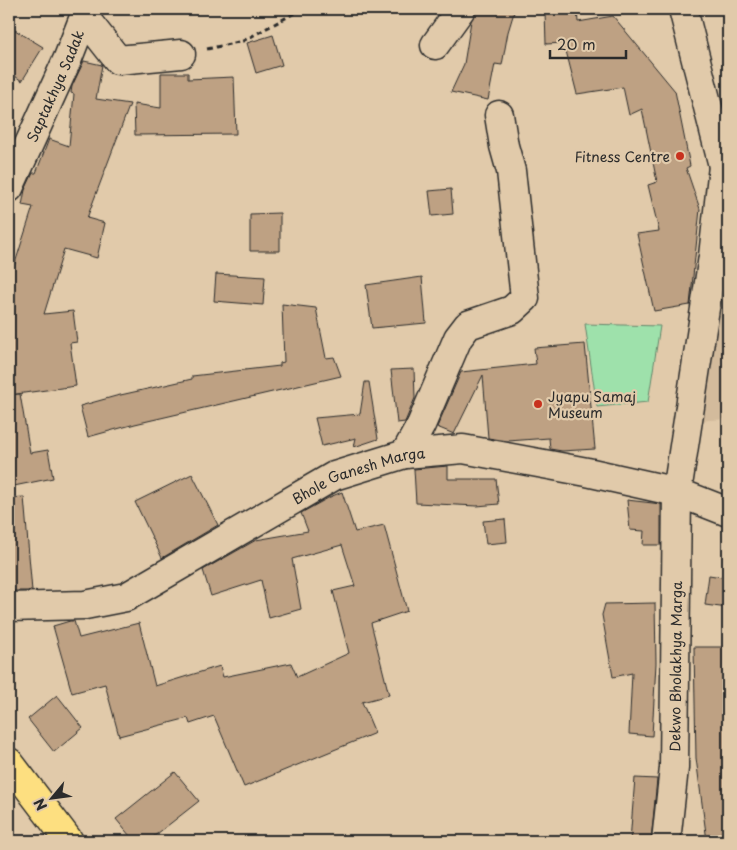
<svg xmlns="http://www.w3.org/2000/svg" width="737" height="850" viewBox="0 0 737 850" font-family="'Playpen Sans',sans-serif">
<rect width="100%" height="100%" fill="#e1caaa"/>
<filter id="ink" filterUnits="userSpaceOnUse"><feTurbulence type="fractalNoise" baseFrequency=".02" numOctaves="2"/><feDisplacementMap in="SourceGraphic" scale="10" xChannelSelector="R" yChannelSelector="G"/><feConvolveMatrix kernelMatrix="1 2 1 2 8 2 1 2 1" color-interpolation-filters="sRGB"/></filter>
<g filter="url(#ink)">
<!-- built -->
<polygon fill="#d3bb9c" points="728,311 728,419 694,421 706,312"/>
<!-- green -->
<polygon fill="#9ee1ab" stroke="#64866b" points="585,324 660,326 648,402 597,407"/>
<!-- building -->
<g fill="#bea183" stroke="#2b2b2b">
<polygon points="476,9 515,9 508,32 502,65 495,64 488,100 451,92 464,64 471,21"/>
<polygon points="577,9 578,22 613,16 675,91 690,166 686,168 700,209 690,305 654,311 637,234 659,231 648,185 657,182 642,109 629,115 623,87 577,94 564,43 546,44 545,12"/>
<polygon points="15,30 43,47 22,81 9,72 9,41"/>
<polygon points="273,35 282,65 256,73 247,43"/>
<polygon points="84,61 102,65 96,99 130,104 87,218 105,223 97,258 64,249 44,314 73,311 77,342 70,343 76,386 9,395 9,282 33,207 22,205 25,190 33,173 36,173 49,139 69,146 74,94 71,93 72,86"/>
<polygon points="161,73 188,73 188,79 234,77 236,134 135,135 134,104 161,108"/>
<polygon points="451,189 453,214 432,216 429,191"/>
<polygon points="280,213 280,251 250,251 250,214"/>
<polygon points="216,274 265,277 263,305 214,301"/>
<polygon points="422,277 426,323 372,328 366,285"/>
<polygon points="282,304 316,308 326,358 334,357 341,376 135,424 88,437 80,406 116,396 192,379 192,376 280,366 280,363 284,362"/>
<polygon points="585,344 595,449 562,451 550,449 549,438 508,441 488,438 483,375 454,434 437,427 461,372 536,364 534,348"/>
<polygon points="414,369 415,398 405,422 397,423 391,370"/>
<polygon points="365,382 369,382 378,439 354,447 356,438 322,446 315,418 360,414"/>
<polygon points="20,394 30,453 48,450 53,478 9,487 9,395"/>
<polygon points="448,466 448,479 496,479 499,504 477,506 416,503 414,469"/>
<polygon points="192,474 218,525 162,558 135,502"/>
<polygon points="342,492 355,532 384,525 407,611 371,623 389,695 362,702 375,733 244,787 214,716 190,724 188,718 119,736 105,684 72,693 53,626 70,621 74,621 79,638 139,623 155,686 220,666 223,677 291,663 297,677 349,653 333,591 355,586 342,545 292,559 301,609 269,618 261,580 211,596 203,570 256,540 308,531 301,513 330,497"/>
<polygon points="24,497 32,591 9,591 9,498"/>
<polygon points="627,500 661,504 661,545 643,545 644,531 630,530"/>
<polygon points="505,519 507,542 486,544 483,521"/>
<polygon points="709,575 728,578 728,608 705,605"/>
<polygon points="655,603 656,663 652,736 629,734 632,673 613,677 602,615 605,604"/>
<polygon points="694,647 728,647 728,841 707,841 696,758"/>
<polygon points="57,695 83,728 54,752 28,719"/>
<polygon points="175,772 199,801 148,841 134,841 116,819"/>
<polygon points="635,778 657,779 651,841 630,841"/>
</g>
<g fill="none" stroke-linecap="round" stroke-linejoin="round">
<defs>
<g id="minor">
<polyline points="683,9 723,166 728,174"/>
<polyline points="84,17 118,60 181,54"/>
<polyline points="435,45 461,9"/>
<path id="s1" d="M9,188L68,58L84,17L89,9"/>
<polyline points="405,454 421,425 458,338 468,325 512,310 525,298 511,171 504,146 499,115"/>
<path id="s2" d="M9,607L85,605L126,597L334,476L405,454L463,449L587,472L677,492L728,512"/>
<path id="s3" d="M666,841L674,768L677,492L713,256L723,166"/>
</g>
<polyline id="major" points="9,762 69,841"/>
</defs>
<!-- minor casing -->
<use href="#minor" stroke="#2b2b2b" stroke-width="31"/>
<!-- major casing -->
<use href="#major" stroke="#2b2b2b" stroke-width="31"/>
<!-- path -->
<polyline stroke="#2b2b2b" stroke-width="3" stroke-dasharray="5 4" stroke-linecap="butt" points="207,49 243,41 302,9"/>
<!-- minor -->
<use href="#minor" stroke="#e1caaa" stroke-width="28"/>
<!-- major -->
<use href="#major" stroke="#fddf80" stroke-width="28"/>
</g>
</g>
<!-- markers -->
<g fill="#c8321e" stroke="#e1caaa" stroke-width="2">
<circle cx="680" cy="156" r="5"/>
<circle cx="538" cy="404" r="5"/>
</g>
<g text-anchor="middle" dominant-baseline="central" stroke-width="4.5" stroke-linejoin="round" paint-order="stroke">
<!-- street labels -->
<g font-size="14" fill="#2b2b2b" stroke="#e1caaa">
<text stroke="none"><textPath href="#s1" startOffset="112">Saptakhya Sadak</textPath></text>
<text stroke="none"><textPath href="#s2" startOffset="382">Bhole Ganesh Marga</textPath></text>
<text stroke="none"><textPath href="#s3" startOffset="175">Dekwo Bholakhya Marga</textPath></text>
</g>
<!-- poi labels -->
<g font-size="14" fill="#2b2b2b" stroke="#e1caaa" text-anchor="end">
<text x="670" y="156">Fitness Centre</text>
<text x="548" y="396" text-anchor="start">Jyapu Samaj<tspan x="548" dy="16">Museum</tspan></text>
</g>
</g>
<!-- margin -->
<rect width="737" height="850" fill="none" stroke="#e1caaa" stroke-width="30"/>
<rect x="15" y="15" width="707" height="820" fill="none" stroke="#2b2b2b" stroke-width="2" filter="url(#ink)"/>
<!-- north arrow -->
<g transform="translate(52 798) rotate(241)" stroke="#e1caaa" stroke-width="4" paint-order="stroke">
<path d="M0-4L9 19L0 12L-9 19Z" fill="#2b2b2b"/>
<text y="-8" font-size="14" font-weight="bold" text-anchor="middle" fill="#2b2b2b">N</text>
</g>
<!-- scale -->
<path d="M550 50v8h76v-8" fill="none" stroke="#2b2b2b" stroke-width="2.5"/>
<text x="557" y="50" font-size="15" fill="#2b2b2b" stroke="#e1caaa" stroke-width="4" paint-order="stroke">20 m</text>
</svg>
